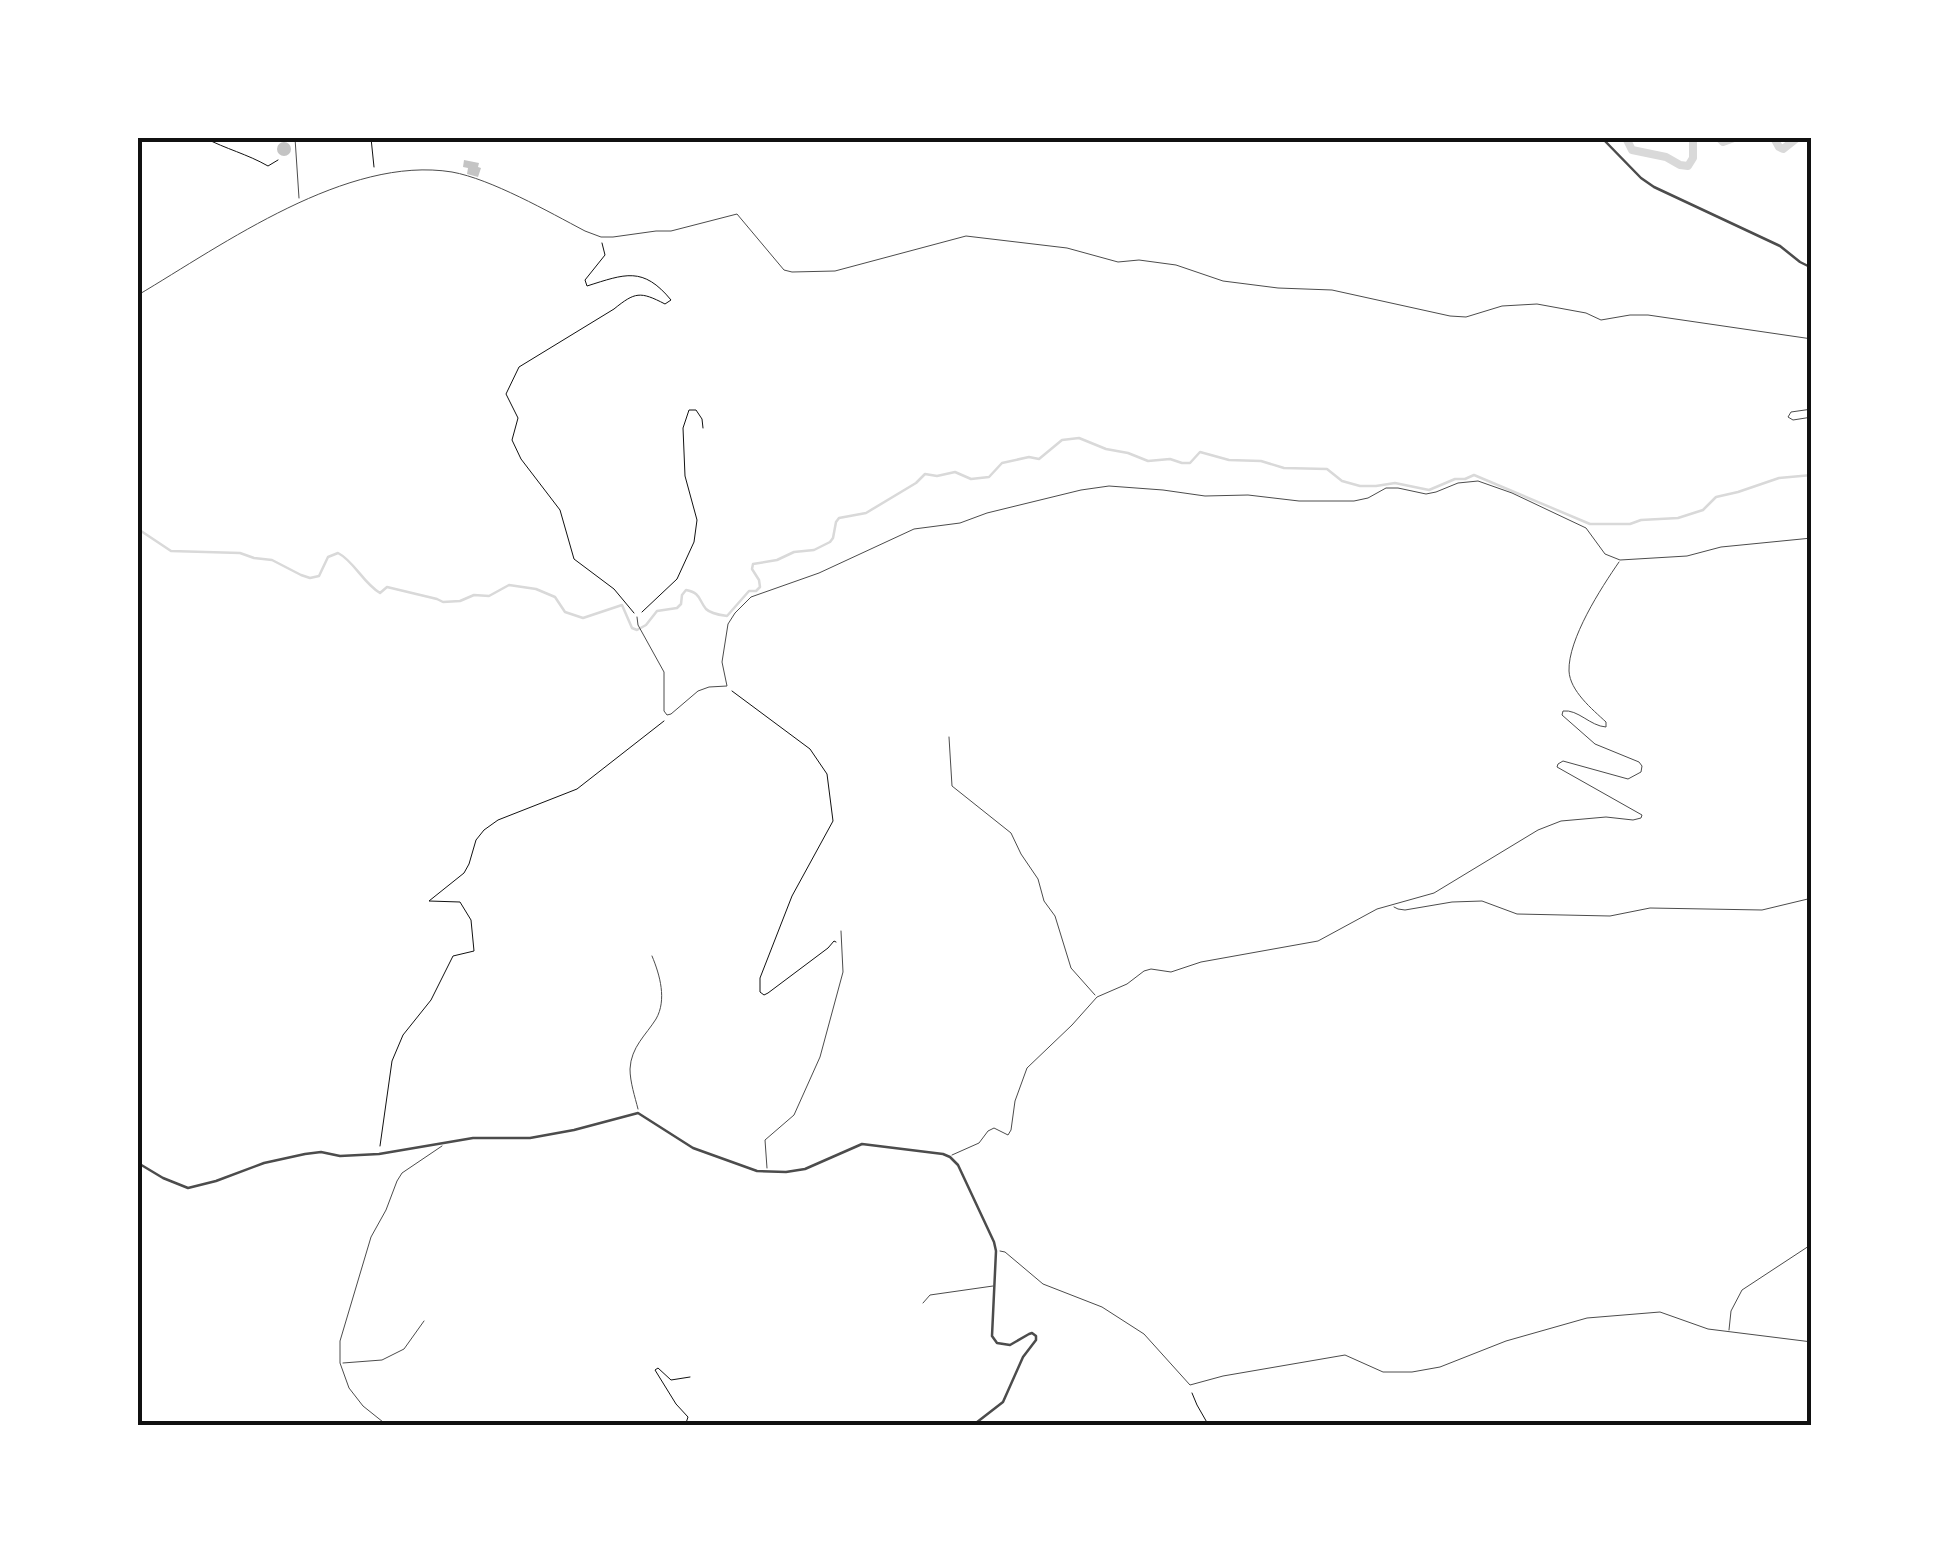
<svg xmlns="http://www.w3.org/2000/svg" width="1949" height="1563" viewBox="0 0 1949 1563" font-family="'Work Sans',sans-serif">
<rect width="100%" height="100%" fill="#fff"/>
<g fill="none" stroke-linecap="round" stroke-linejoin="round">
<!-- stream -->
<path stroke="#d9d9d9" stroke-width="2.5" d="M138,529L171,551L240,553L254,558L272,560L301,575L310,578L319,576L328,557L338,553C354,561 363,583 380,593L387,587L437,599L443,602L460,601L474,595L489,596L509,585L536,589L555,597L565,612L583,618L622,605L632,628L637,630L646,625L657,611L677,608L681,604L682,595L686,590C701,593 698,599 706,609C711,614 720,615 727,616L749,591H756L760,587L759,580L752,569L753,564L777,560L794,552L814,550L830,542L833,538L836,522L839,518L866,513L916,483L925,474L937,476L955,472L971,479L989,477L1002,463L1029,457L1039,459L1062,440L1079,438L1106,449L1128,453L1148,461L1170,459L1182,463H1190L1200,452L1229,460L1261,461L1284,468L1327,469L1342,481L1360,486H1376L1395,483L1429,490L1455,479H1465L1474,475L1590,524H1630L1641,520L1678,518L1703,510L1716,497L1738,492L1779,478L1812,475"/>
<!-- river -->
<g stroke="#d9d9d9" stroke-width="8">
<polyline points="1626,138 1632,150 1666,157 1680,165 1688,166 1693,158 1693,138"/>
<polyline points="1719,138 1723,142 1734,138"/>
<polyline points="1774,138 1779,147 1783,149 1797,138"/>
</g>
</g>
<!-- building -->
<g fill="#c4c4c4">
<circle cx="284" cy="149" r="7"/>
<polygon points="464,160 479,163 478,167 481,168 478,177 467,174 468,168 463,167"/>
</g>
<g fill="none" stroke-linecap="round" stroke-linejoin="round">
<!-- path -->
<g stroke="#111" stroke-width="1">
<path d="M205,138C226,149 247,154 268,166L278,160"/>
<polyline points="371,138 374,167"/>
<path d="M602,243L605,255L585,280L587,286C625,274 643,266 671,300L665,304C640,291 635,292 614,309L519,367L506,394L518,418L512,440L521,459L560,510L574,559L614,589L634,613"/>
<polyline points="642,612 677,579 694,542 697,520 685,476 683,428 689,410 696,410 702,419 703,428"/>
<polyline points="732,691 810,749 827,774 833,821 792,896 760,978 760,992 764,995 768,993 828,948 834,941 836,942"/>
<polyline points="380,1146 392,1061 403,1035 431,1000 453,956 474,951 471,920 460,902 429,901 464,873 469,864 476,840 484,830 498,820 577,789 664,721"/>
<polyline points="1192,1393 1197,1405 1209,1426"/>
<polyline points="685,1426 688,1417 676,1404 655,1370 658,1368 671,1380 690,1377"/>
</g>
<!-- minor -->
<g stroke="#4c4c4c" stroke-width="1">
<polyline points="295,138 299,198"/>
<path d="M138,295C224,244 347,155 452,172C491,179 549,212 585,231L601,237H613L656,231H671L737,214L784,270L792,272L835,271L966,236L1067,248L1118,262L1139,260L1176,265L1223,281L1278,288L1332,290L1450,316L1466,317L1502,306L1537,304L1586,313L1601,320L1630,315H1648L1812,339"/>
<polyline points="1812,409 1791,412 1788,417 1793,420 1812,417"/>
<polyline points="637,617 638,625 664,672 664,711 667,715 671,714 698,691 709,687 727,686 722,662 728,624 735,613 751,597 819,573 914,529 960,523 987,513 1081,490 1109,486 1163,490 1205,496 1248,495 1299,501 1354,501 1368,498 1386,488 1398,488 1426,494 1436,492 1458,483 1478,481 1512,493 1586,528 1605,554 1620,560 1687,556 1721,547 1812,538"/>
<polyline points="949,737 952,786 1011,833 1021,854 1038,879 1044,901 1055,916 1071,968 1095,995"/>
<polyline points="1394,907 1398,909 1405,910 1452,902 1482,901 1517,914 1610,916 1650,908 1762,910 1812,898"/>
<path d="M638,1109C635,1097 630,1082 630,1069C631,1047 646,1035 656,1019C667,1000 660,975 652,956"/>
<path d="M952,1155L979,1143L988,1131L994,1128L1008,1135L1011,1130L1015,1101L1027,1068L1072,1025L1097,997L1127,984L1144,971L1151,969L1171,972L1201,962L1318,941L1377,909L1434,893L1538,830L1561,821L1606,817L1633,820L1641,818L1642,815L1557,767L1558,764L1563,761L1628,779L1641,772L1642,766L1639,762L1595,744L1562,715L1563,711C1578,709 1590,726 1606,727V722C1592,709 1570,691 1569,671C1568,639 1601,588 1619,562"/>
<polyline points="767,1168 765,1140 794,1115 820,1057 843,972 841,931"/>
<polyline points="1000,1251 1005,1252 1043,1284 1102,1307 1144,1334 1190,1385 1223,1376 1345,1355 1383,1372 1412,1372 1440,1367 1506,1341 1587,1318 1660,1312 1708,1329 1812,1342"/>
<polyline points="923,1303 930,1295 993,1286"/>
<polyline points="1729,1330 1731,1311 1742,1290 1812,1244"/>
<polyline points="343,1363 382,1360 404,1349 424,1321"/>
<polyline points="388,1426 363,1406 349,1388 340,1363 340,1341 371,1237 386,1210 397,1181 402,1173 442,1146"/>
</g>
<!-- tertiary -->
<g stroke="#4c4c4c" stroke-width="2.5">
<polyline points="1602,138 1641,178 1654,187 1780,246 1800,262 1812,268"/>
<polyline points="138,1163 163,1178 188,1188 216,1181 264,1163 305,1154 321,1152 340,1156 379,1154 473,1138 530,1138 574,1130 638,1113 693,1148 757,1171 786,1172 805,1169 862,1144 943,1154 950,1157 958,1165 994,1242 996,1251 992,1336 997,1343 1010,1345 1029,1334 1032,1333 1036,1336 1036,1340 1023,1357 1003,1402 972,1426"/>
</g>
</g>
<!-- border -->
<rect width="1949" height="1563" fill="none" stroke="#ffffff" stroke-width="280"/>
<rect x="140" y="140" width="1669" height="1283" fill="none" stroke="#111" stroke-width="4"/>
</svg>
